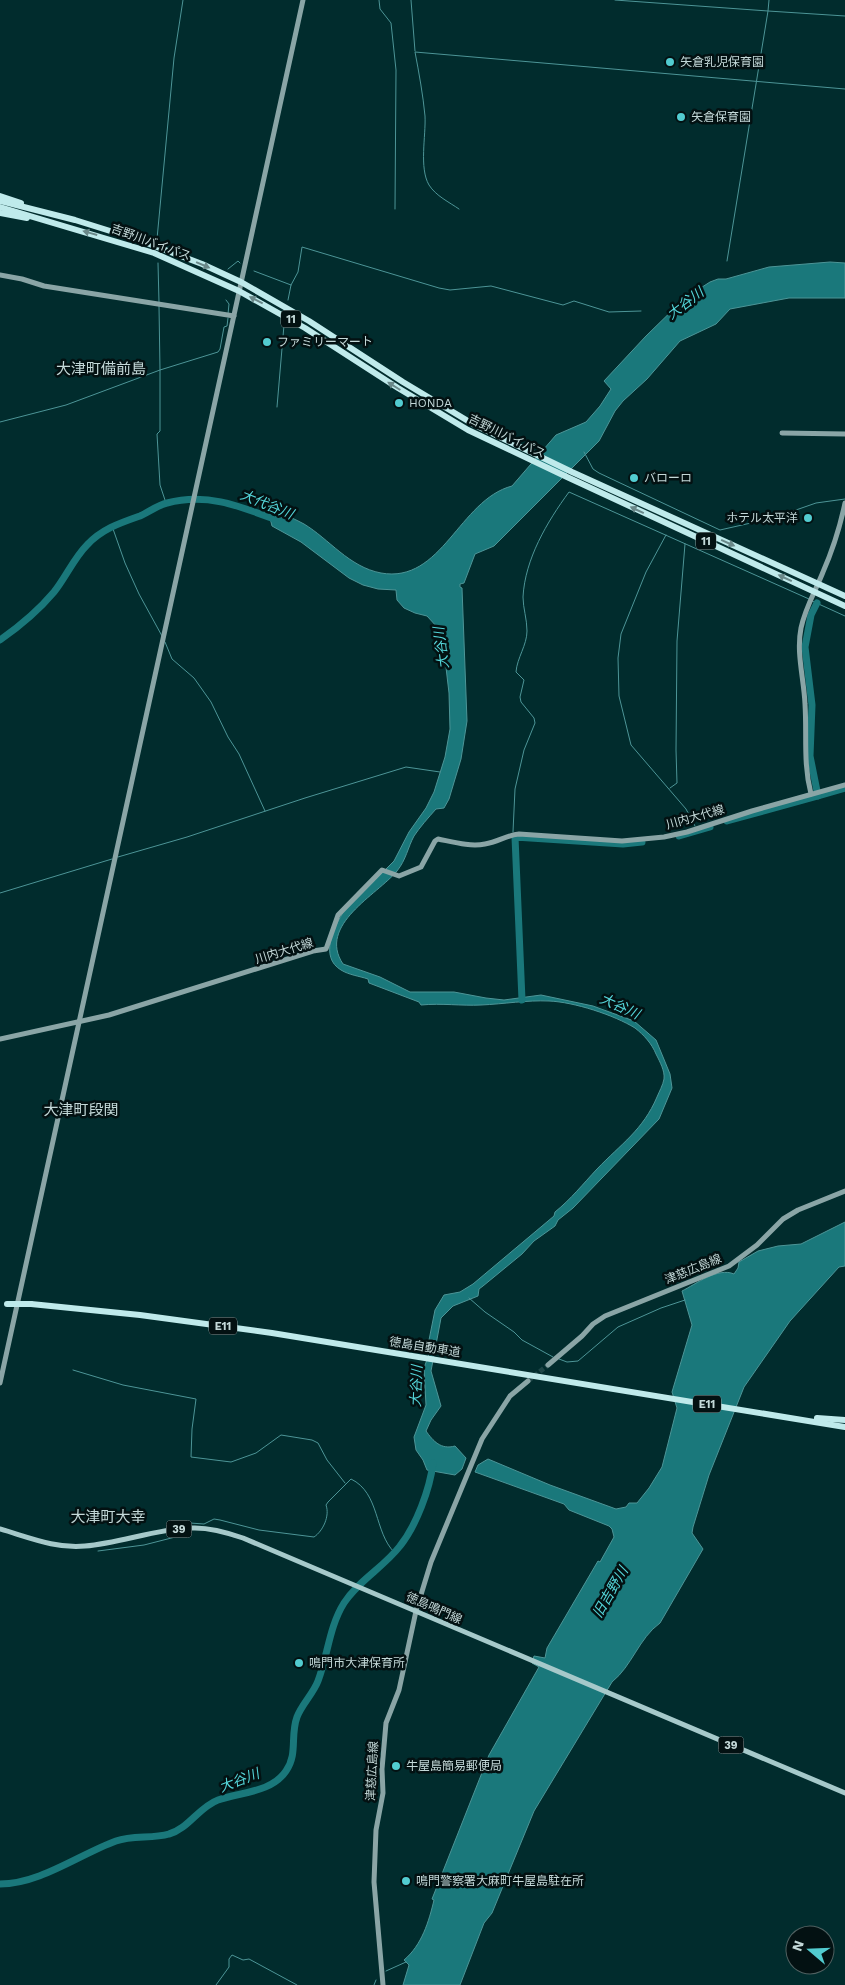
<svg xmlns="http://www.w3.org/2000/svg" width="845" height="1985" viewBox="0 0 845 1985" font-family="'Work Sans','Noto Sans JP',sans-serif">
<rect width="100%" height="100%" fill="#012c2d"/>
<!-- water -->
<g fill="#1a787b" stroke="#4d9597">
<path d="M830,262L845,263V298H789L730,309L716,324L680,341L647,379L623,401L615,411L599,441L494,546L475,554L464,583L460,584V587L462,588L467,721L461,759L449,799L444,808L436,809C428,818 420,827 414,836C408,847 406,860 397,871C377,895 317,925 343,964L380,977L410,992H454L486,998L504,1000L541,995L593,1006L634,1021L656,1040L670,1074L672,1088L659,1119L573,1208L558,1220L555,1226L534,1241L522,1254L483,1286L479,1289L478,1296L453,1306L441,1318L431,1371L441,1406L431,1420L426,1431C433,1441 441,1450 455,1446L466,1458L462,1469L455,1475L427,1470L423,1460L416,1450L414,1437L426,1405L424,1368L429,1354V1340L435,1310L444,1295L460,1292L473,1284L554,1216L555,1212C571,1199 583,1184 597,1169C621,1144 643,1130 657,1097C659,1092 663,1085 664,1079C665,1071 660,1062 656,1054C652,1044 644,1035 635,1028C614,1015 574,1002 549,1001C527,1000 504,1004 481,1005C461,1006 442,1003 421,1005L419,1002L369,983L368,979C359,976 349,975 341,970C319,957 334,927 344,911L394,861L409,832L426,808L434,792L445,757L450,729L449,693L443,642L438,628L427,616L415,613L404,608L397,600L396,590L378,589L363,585L349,578L301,542L272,526L270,518L276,511C285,515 295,519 304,524C329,539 349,567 381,573C442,584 459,500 512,486L556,435L586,422L600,406L611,389L604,381L646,336L685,298L710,282L718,279H726L769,267Z"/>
<path d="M845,1222V1266L839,1267L790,1321L744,1387L709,1475L693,1527L692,1533L703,1549L660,1623C639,1638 632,1666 612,1682L534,1811L492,1913L484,1923L460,1985H403L409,1965L404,1960C422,1945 429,1921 434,1900L432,1899L489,1755L539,1667L532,1663L534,1656L545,1658L547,1648L598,1561L600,1562L614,1537L612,1529L609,1526L569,1510L564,1504L475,1472L478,1465L488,1459L550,1485L616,1509L626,1507L629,1503H637L649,1488L662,1467L677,1408L672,1392L692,1325L682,1291C696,1284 718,1267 734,1274L738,1268L739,1262L758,1251L778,1246L801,1244Z"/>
</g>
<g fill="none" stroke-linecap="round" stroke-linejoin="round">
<!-- stream -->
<g stroke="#4d9597" stroke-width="1">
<polyline points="379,0 380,9 391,23 396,70 395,209"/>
<polyline points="411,0 415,51"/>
<polyline points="615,0 768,11 769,0"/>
<path d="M459,209C449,202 436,196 429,185C419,168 426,136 425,116C423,95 419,73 415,52L845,89"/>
<polyline points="157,239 174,58 183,0"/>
<polyline points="727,261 768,11 845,16"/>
<polyline points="158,263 159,302"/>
<polyline points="228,269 238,261 240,263"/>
<polyline points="254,271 291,285"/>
<polyline points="226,300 229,304 228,314"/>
<polyline points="288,300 291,285 298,272 302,247 439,288 450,290 491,286 563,305 574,301 609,312 641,311"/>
<polyline points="277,407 284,325"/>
<polyline points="0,422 66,405 160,370 159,306"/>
<polyline points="584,452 593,469 599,473 720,530 773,518 816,503 845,499"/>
<polyline points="166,503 160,485 157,434 160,431 160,370 218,352 220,349 224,327 227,326 228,318"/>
<polyline points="112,526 125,563 139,594 162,636"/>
<polyline points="666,535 646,572 621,634 618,658 619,696 631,745 686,809 695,826"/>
<polyline points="812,601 845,616"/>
<polyline points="165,642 172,659 194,678 211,702 228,737 239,754 265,811"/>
<polyline points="670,788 677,783 676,750 677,641 685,544"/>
<path d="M513,832L515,789L524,750L535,723L534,718L521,702L520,697L524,680L516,672C517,658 527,645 527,631C527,619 523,608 523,597C525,559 547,522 569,492L809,599"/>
<polyline points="118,857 187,837 305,798 406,767 440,772"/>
<polyline points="0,893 112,859"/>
<polyline points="469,1298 485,1312 514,1332 522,1340 553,1357"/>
<polyline points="559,1359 567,1362 578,1361 618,1327 661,1308 685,1300"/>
<polyline points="73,1370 123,1385 196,1399 192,1429 191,1457 231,1462 256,1453 281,1435 312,1440 318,1443 327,1460 345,1483"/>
<path d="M189,1525L190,1523L204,1524L214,1519L220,1520L259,1530L314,1537C323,1531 330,1516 326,1505L328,1502L351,1479C380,1493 374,1532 394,1552"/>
<polyline points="98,1551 144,1545 187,1534 188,1532"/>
<polyline points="386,1971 406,1962"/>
<polyline points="216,1985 229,1967 229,1959 232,1955 243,1960 249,1959 297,1985"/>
<polyline points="374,1985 376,1980"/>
</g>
<!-- river -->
<g stroke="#1a787b" stroke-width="7">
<path d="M0,640C20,626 38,611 54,592C66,577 74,558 87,545C102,529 120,523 140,516C149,512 158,505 167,503C208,492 242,507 279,521"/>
<polyline points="818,796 845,788"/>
<polyline points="727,821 818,796 810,756 812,705 805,647 811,615 817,603"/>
<polyline points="679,836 710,827"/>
<polyline points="522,1000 515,837 623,844 642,842"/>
<path d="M0,1884C40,1884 80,1854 116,1841C133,1835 152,1839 169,1834C188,1829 199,1807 218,1800C240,1792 271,1793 286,1771C298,1754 290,1736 297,1717C302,1704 313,1694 318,1681C328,1655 329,1627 344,1603C358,1581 384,1567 400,1546C416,1526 430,1489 433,1463"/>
</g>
<!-- secondary-tunnel -->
<polyline stroke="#1e4647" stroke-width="5" stroke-dasharray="5 2.5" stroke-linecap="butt" points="528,1381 548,1365"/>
<!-- secondary -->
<g stroke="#8aa5a6" stroke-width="5">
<polyline points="0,275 22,279 44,286 234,316"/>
<polyline points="782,433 845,434"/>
<path d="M811,794C803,763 807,736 805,704C804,679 796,653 801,628C805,608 816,590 823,572C833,549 840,527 845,503"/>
<path d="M0,1039L109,1015L313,951L326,949L338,915L382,870L399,876L421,867L435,841L438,839C453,842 470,847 485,844C498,842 507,835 519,834L622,841L664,837L687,832L752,811L845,785"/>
<polyline points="548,1365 582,1336 593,1324 605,1316 729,1266 757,1245 783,1219 798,1210 845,1191"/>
<polyline points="0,1383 303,0"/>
<polyline points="383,1985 374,1882 376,1830 383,1793 382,1769 386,1723 399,1690 416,1611 431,1562 482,1439 510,1396 528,1381"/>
</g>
<!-- primary -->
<path stroke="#a6c9ca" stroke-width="5" d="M0,1529C28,1537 56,1549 85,1546C121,1543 155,1529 191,1528C209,1527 226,1532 243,1538L845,1793"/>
<!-- highway -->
<g stroke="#bfeaeb" stroke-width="6">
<polyline points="0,196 21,203"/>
<polyline points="0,201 75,220 139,240 202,264 241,282 309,321 403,382 473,424 572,472 845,596"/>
<polyline points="0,207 154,253 239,291 305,328 398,388 468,430 567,477 845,606"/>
<polyline points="0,213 27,218"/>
<polyline points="31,1304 140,1315 272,1333 845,1427"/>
<polyline points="817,1418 845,1420"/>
</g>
<!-- highway-bridge -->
<polyline stroke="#bfeaeb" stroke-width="6" points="7,1304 31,1304"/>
</g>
<!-- one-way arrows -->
<defs><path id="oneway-solid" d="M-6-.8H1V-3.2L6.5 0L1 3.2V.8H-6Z" transform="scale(1.25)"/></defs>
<g fill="#6a8889">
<use href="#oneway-solid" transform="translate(90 233) rotate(-164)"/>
<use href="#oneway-solid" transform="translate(203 265) rotate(23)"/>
<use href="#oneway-solid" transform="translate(256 300) rotate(-153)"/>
<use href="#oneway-solid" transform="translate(394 386) rotate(-148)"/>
<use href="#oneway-solid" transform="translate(637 510) rotate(-155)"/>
<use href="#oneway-solid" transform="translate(728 543) rotate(24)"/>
<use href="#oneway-solid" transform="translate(785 578) rotate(-155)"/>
</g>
<!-- markers -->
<g fill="#52ccd0" stroke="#031112" stroke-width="2">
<circle cx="670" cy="62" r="5"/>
<circle cx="681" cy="117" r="5"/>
<circle cx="267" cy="342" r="5"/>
<circle cx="399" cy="403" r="5"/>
<circle cx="634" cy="478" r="5"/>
<circle cx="808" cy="518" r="5"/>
<circle cx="299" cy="1663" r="5"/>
<circle cx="396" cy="1766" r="5"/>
<circle cx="406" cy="1881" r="5"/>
</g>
<g text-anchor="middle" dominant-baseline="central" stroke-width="5" stroke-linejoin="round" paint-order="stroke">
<!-- shield labels -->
<g fill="#031112" stroke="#899c9d" stroke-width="1">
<rect x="281" y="310.5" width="20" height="17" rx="4"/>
<rect x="696" y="532.5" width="20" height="17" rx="4"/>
<rect x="209" y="1317.5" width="28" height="17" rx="4"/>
<rect x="693" y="1395.5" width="28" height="17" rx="4"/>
<rect x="166.5" y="1520.5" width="25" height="17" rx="4"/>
<rect x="718.5" y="1736.5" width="25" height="17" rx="4"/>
</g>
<g font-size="11" font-weight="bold" fill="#c3d8d8">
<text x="291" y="319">11</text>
<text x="706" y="541">11</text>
<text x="223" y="1326">E11</text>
<text x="707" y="1404">E11</text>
<text x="179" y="1529">39</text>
<text x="731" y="1745">39</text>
</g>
<!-- poi labels -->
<g font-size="12" fill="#c3d8d8" stroke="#031112" text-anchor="start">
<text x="680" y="62">矢倉乳児保育園</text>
<text x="691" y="117">矢倉保育園</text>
<text x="277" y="342">ファミリーマート</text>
<text x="409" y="403">HONDA</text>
<text x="644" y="478">バローロ</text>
<text x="798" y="518" text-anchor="end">ホテル太平洋</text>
<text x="309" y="1663">鳴門市大津保育所</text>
<text x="406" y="1766">牛屋島簡易郵便局</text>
<text x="416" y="1881">鳴門警察署大麻町牛屋島駐在所</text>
</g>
<!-- street labels -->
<g font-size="12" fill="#c3d8d8" stroke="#031112">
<text transform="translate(151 242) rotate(20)">吉野川バイパス</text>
<text transform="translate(507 436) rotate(26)">吉野川バイパス</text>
<text transform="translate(695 817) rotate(-16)">川内大代線</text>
<text transform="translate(284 951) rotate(-17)">川内大代線</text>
<text transform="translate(693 1269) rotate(-22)">津慈広島線</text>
<text transform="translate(425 1347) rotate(9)">徳島自動車道</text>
<text transform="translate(434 1608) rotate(24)">徳島鳴門線</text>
<text transform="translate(372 1771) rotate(-87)">津慈広島線</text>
</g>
<!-- water labels -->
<g font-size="14" font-style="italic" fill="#54d5d9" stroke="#031112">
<text transform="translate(685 303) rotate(-37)">大谷川</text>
<text transform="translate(267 504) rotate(22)">大代谷川</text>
<text transform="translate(441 648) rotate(-97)">大谷川</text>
<text transform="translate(620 1006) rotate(24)">大谷川</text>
<text transform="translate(416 1386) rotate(-88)">大谷川</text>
<text transform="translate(610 1592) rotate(-60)">旧吉野川</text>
<text transform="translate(239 1780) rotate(-21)">大谷川</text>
</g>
<!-- quarter labels -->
<g font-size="15" fill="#c3d8d8" stroke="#031112">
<text x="101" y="369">大津町備前島</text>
<text x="81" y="1110">大津町段関</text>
<text x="108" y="1517">大津町大幸</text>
</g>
</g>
<!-- north arrow -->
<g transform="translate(810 1950) rotate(289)"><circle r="24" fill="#031112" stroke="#506161"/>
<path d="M0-4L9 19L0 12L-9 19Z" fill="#52ccd0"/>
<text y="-8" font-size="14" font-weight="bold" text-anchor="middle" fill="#c3d8d8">N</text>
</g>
</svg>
